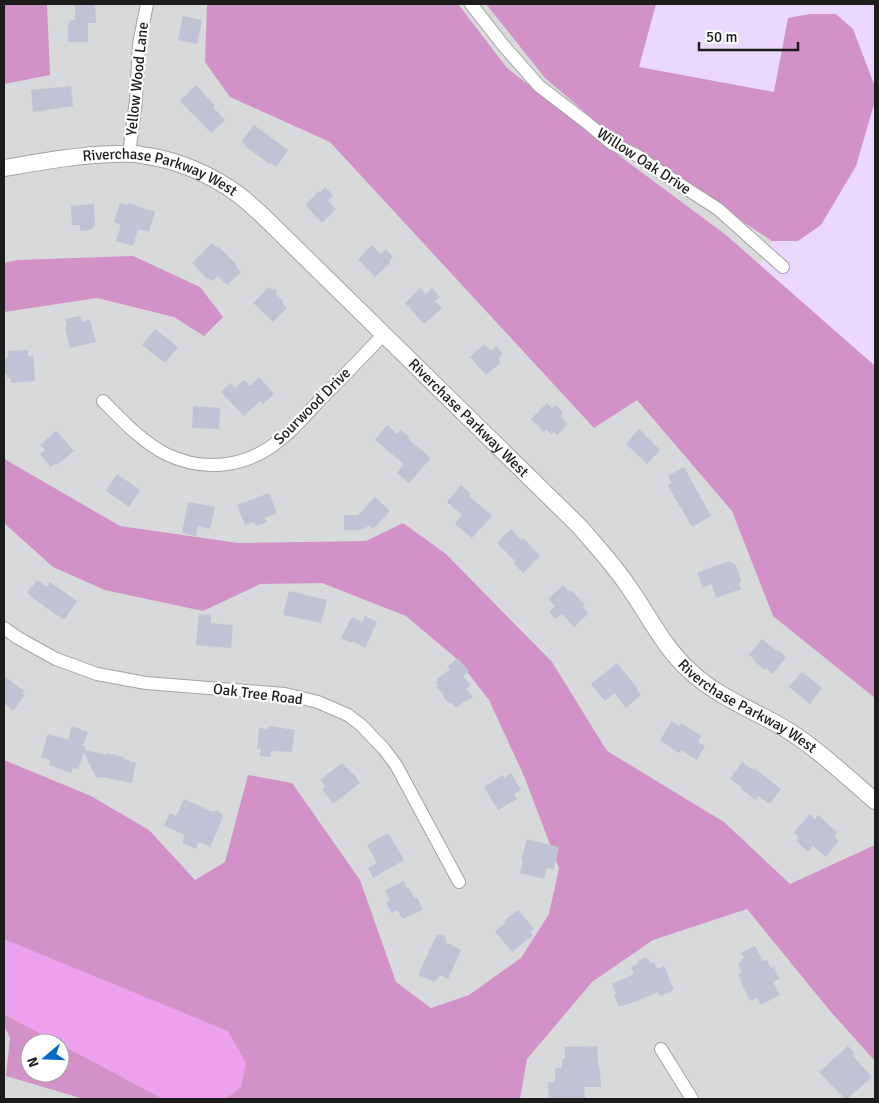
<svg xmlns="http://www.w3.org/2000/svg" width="879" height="1103" viewBox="0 0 879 1103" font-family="Signika,sans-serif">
<rect width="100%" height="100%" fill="#e2e0ee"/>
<!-- residential -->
<path fill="#d8d9da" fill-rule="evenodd" d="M4,4H875V1099H4ZM30,1043H60V1073H30Z"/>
<!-- education -->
<g fill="#ead8ff">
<polygon points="656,4 875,4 875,87 853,29 788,18 774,92 639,67"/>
<polygon points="875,101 875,366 760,265 772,241 798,241 856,166"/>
</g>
<!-- grass -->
<polygon fill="#eca0ee" points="4,929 247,1025 305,1099 163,1099 4,1014"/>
<!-- forest -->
<g fill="#d291c7">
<polygon points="4,4 47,4 50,75 4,84"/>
<polygon points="207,4 458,4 507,68 621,157 726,235 875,366 875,698 773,616 732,511 637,400 594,428 330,142 230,97 205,62"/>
<polygon points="486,4 656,4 639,67 774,92 788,18 810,14 836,14 853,29 875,87 875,101 856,166 821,225 798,241 772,241 608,132 545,78"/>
<polygon points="133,256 200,287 223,317 204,336 174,317 97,298 4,312 4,263 17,260"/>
<polygon points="4,456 6,460 120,526 238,543 366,541 403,523 446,554 552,662 607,751 724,822 790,884 875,845 875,1061 831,1012 747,909 653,940 592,982 527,1059 520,1099 226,1099 241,1087 246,1063 228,1031 4,939 4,760 91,796 149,830 195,880 225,862 248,775 292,783 360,880 396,982 431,1008 469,995 521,958 549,914 559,868 524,776 489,700 457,659 406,616 322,583 260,584 203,611 105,590 53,567 4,523"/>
<polygon points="4,1014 58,1043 30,1043 30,1073 60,1073 60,1044 163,1099 84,1099 6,1076 10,1038 4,1025"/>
</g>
<!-- building -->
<g fill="#c0c2d5">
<polygon points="75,4 95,4 96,23 88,23 88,42 68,42 68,23 70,23 70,20 75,20"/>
<polygon points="183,16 202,20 197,44 178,40"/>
<polygon points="196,85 215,106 213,107 225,120 211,133 180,101"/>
<polygon points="71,86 73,106 33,112 31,90"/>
<polygon points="254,125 288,150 276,167 270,162 270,164 246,147 247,146 241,142"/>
<polygon points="325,187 333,195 328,201 336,209 322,223 305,205 319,191 320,193"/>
<polygon points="120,203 128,205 128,203 155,212 149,232 138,229 133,246 116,241 121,225 114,222"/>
<polygon points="94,204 95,225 91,230 80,231 80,225 72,225 71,206"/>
<polygon points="212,243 218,248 219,247 237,265 236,266 241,272 227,285 218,276 212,281 208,278 207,279 192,263"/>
<polygon points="372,245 381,254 386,249 393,257 389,261 391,262 375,277 358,259"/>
<polygon points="269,287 272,290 277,289 276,294 283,301 282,303 287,308 273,322 253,303"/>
<polygon points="420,288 426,294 432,288 440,297 435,301 442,308 424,324 405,303"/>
<polygon points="80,316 82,322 90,320 96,342 70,348 65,327 67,327 65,319"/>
<polygon points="155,329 178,347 165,363 142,345"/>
<polygon points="484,344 491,351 496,346 503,354 498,359 501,362 486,375 470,357"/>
<polygon points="28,350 28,356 33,355 35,381 11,383 10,378 7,378 7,374 4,374 4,358 8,358 8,351"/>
<polygon points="259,377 274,394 263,404 260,401 244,416 221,392 230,383 235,388 244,380 250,386"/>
<polygon points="547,403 552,408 556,405 563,413 560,416 568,424 557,435 554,432 551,434 546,429 544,432 531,419"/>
<polygon points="193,406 220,408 219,429 192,428"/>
<polygon points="387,425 397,434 401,430 410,438 409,440 431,458 409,483 397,473 404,464 375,440"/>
<polygon points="639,429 660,450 647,464 626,444"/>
<polygon points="56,431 74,451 57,465 55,463 51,467 40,454 45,450 40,445"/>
<polygon points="684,467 711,516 692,527 681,507 680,507 668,486 672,483 668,476"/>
<polygon points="117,474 140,490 129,507 106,491"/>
<polygon points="461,485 471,494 469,496 492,516 472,538 455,524 462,515 447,502"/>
<polygon points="269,493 277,513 265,518 267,522 256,526 254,522 245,525 237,505"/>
<polygon points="375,497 390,511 373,529 370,526 359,530 344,530 344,515 358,515"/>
<polygon points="188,502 215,507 210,529 198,526 196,536 182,533"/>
<polygon points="511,529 521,540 523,538 540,556 523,573 513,563 515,561 497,543"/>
<polygon points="729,561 735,564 741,580 739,585 741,589 716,598 712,584 703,588 697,573"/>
<polygon points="37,580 47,587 50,582 77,601 64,620 30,596 31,595 27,593"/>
<polygon points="563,585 569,592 571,590 585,605 583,607 588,614 574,627 562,614 555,619 549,612 555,606 548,599"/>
<polygon points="289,591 327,600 321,623 283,615"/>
<polygon points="199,614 211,615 211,623 233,625 231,648 196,645"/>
<polygon points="365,616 377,622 365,648 352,641 351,643 341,638 352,617 362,622"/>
<polygon points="762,639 777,651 778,650 786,657 773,674 766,668 765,670 753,660 754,659 749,655"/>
<polygon points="458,658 469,671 463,676 471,685 466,689 473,697 467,701 465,701 456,708 451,702 449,704 443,696 444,695 436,687 438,686 436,683 438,681 437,679 450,669 448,666"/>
<polygon points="617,663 638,689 637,690 641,695 626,708 614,693 605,701 591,684"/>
<polygon points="802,672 822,688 810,704 789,687"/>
<polygon points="4,676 24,691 22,693 25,695 13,711 4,703"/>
<polygon points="672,721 679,726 681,723 701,736 698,742 705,746 697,760 681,750 679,753 660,740"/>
<polygon points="72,726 88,732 83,746 86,747 85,750 106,755 107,753 116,755 123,757 122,758 129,760 129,761 136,763 132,783 102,777 100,778 96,777 84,753 78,769 73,768 71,773 49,765 50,760 41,757 48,734 68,740"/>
<polygon points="269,726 295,730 292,752 271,751 270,757 260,756 261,749 257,749 259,728 268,729"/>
<polygon points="742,762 753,770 754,768 781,789 770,804 758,796 756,800 741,789 742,787 730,779"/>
<polygon points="342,763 347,769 348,768 352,774 354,774 360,783 333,804 322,789 325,786 320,780"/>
<polygon points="511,773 521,790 514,794 517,799 498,810 484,787 503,775 504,778"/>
<polygon points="184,799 213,812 217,810 221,813 223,817 210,847 199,842 196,849 182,843 185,835 164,826 170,813 176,816"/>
<polygon points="810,814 815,819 818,815 837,832 834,836 839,841 826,857 813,846 808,852 796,841 799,837 794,832"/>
<polygon points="388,833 404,860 373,878 368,868 377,863 367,845"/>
<polygon points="527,839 559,847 554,869 547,868 544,879 520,873 523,861 521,860"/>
<polygon points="404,881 407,889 409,888 414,898 417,897 423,910 402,919 398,910 391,913 386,902 390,901 385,890"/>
<polygon points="518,910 534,929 530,932 533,935 512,952 495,931 506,923 504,921"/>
<polygon points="441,934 445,936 447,943 461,950 448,979 440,975 435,982 418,975 436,936"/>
<polygon points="755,946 763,961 767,960 771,968 774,967 779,979 773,982 780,995 761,1005 757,997 750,1001 741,983 742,982 738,974 742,972 738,963 742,961 741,960 744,958 741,953"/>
<polygon points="644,958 649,959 650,962 655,963 657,969 664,966 674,990 660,996 658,992 637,1001 619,1007 614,995 616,994 612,984 634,974 631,967 637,964 638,961"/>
<polygon points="597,1046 599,1070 600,1070 601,1087 584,1087 585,1098 549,1099 548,1082 555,1082 555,1068 562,1068 562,1059 565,1059 565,1047"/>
<polygon points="848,1046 855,1054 853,1056 872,1077 847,1099 845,1099 819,1072"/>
</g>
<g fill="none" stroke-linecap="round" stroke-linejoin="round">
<defs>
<g id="minor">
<polyline points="471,4 503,45 539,86 586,122 611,143 638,156 656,169 718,209 783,267"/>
<polyline points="129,154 136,100 139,44 147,4"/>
<path d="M103,401C122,420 142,442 166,454C205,473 247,467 280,440C295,429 307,413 320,400C342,378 363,356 384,334"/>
<polyline points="4,628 18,638 56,659 97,674 146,683 285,694 318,702 348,715 361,725 384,749 396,765 459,882"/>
<polyline points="661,1049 692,1099"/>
</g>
<g id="tertiary">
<path id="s1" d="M4,168C40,162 77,155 114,154C123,154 132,153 141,155C175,159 211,174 239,195C247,201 254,208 262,215L580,527C596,546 614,565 628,586C648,614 664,648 690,671C716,696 753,710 784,728C817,748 846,776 875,801"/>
</g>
</defs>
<!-- minor casing -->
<use href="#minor" stroke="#a3a3a3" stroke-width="14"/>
<!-- tertiary casing -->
<use href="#tertiary" stroke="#a3a3a3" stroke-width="18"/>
<!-- minor -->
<use href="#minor" stroke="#fff" stroke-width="12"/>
<!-- tertiary -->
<use href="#tertiary" stroke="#fff" stroke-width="16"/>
</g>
<g text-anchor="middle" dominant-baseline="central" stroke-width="4.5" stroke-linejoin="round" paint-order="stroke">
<!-- street labels -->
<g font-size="15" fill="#1c1c1c" stroke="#fff">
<text transform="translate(137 79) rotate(-84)">Yellow Wood Lane</text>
<text transform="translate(644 161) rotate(33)">Willow Oak Drive</text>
<text stroke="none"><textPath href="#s1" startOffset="160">Riverchase Parkway West</textPath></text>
<text transform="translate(312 406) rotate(-45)">Sourwood Drive</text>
<text stroke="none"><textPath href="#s1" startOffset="565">Riverchase Parkway West</textPath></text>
<text transform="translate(258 694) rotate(7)">Oak Tree Road</text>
<text stroke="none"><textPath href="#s1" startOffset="970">Riverchase Parkway West</textPath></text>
</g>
</g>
<!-- border -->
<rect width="879" height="1103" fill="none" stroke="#1c1c1c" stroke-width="10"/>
<!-- north arrow -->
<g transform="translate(45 1058) rotate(251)"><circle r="24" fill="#ffffff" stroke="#a4a4a4"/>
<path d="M0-4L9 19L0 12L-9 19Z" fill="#006bc7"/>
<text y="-8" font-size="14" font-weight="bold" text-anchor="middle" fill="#1c1c1c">N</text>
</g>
<!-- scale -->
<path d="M699 42v8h99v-8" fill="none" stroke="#1c1c1c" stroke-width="2.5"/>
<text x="706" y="42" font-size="15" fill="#1c1c1c" stroke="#ffffff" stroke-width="4" paint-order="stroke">50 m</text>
</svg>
